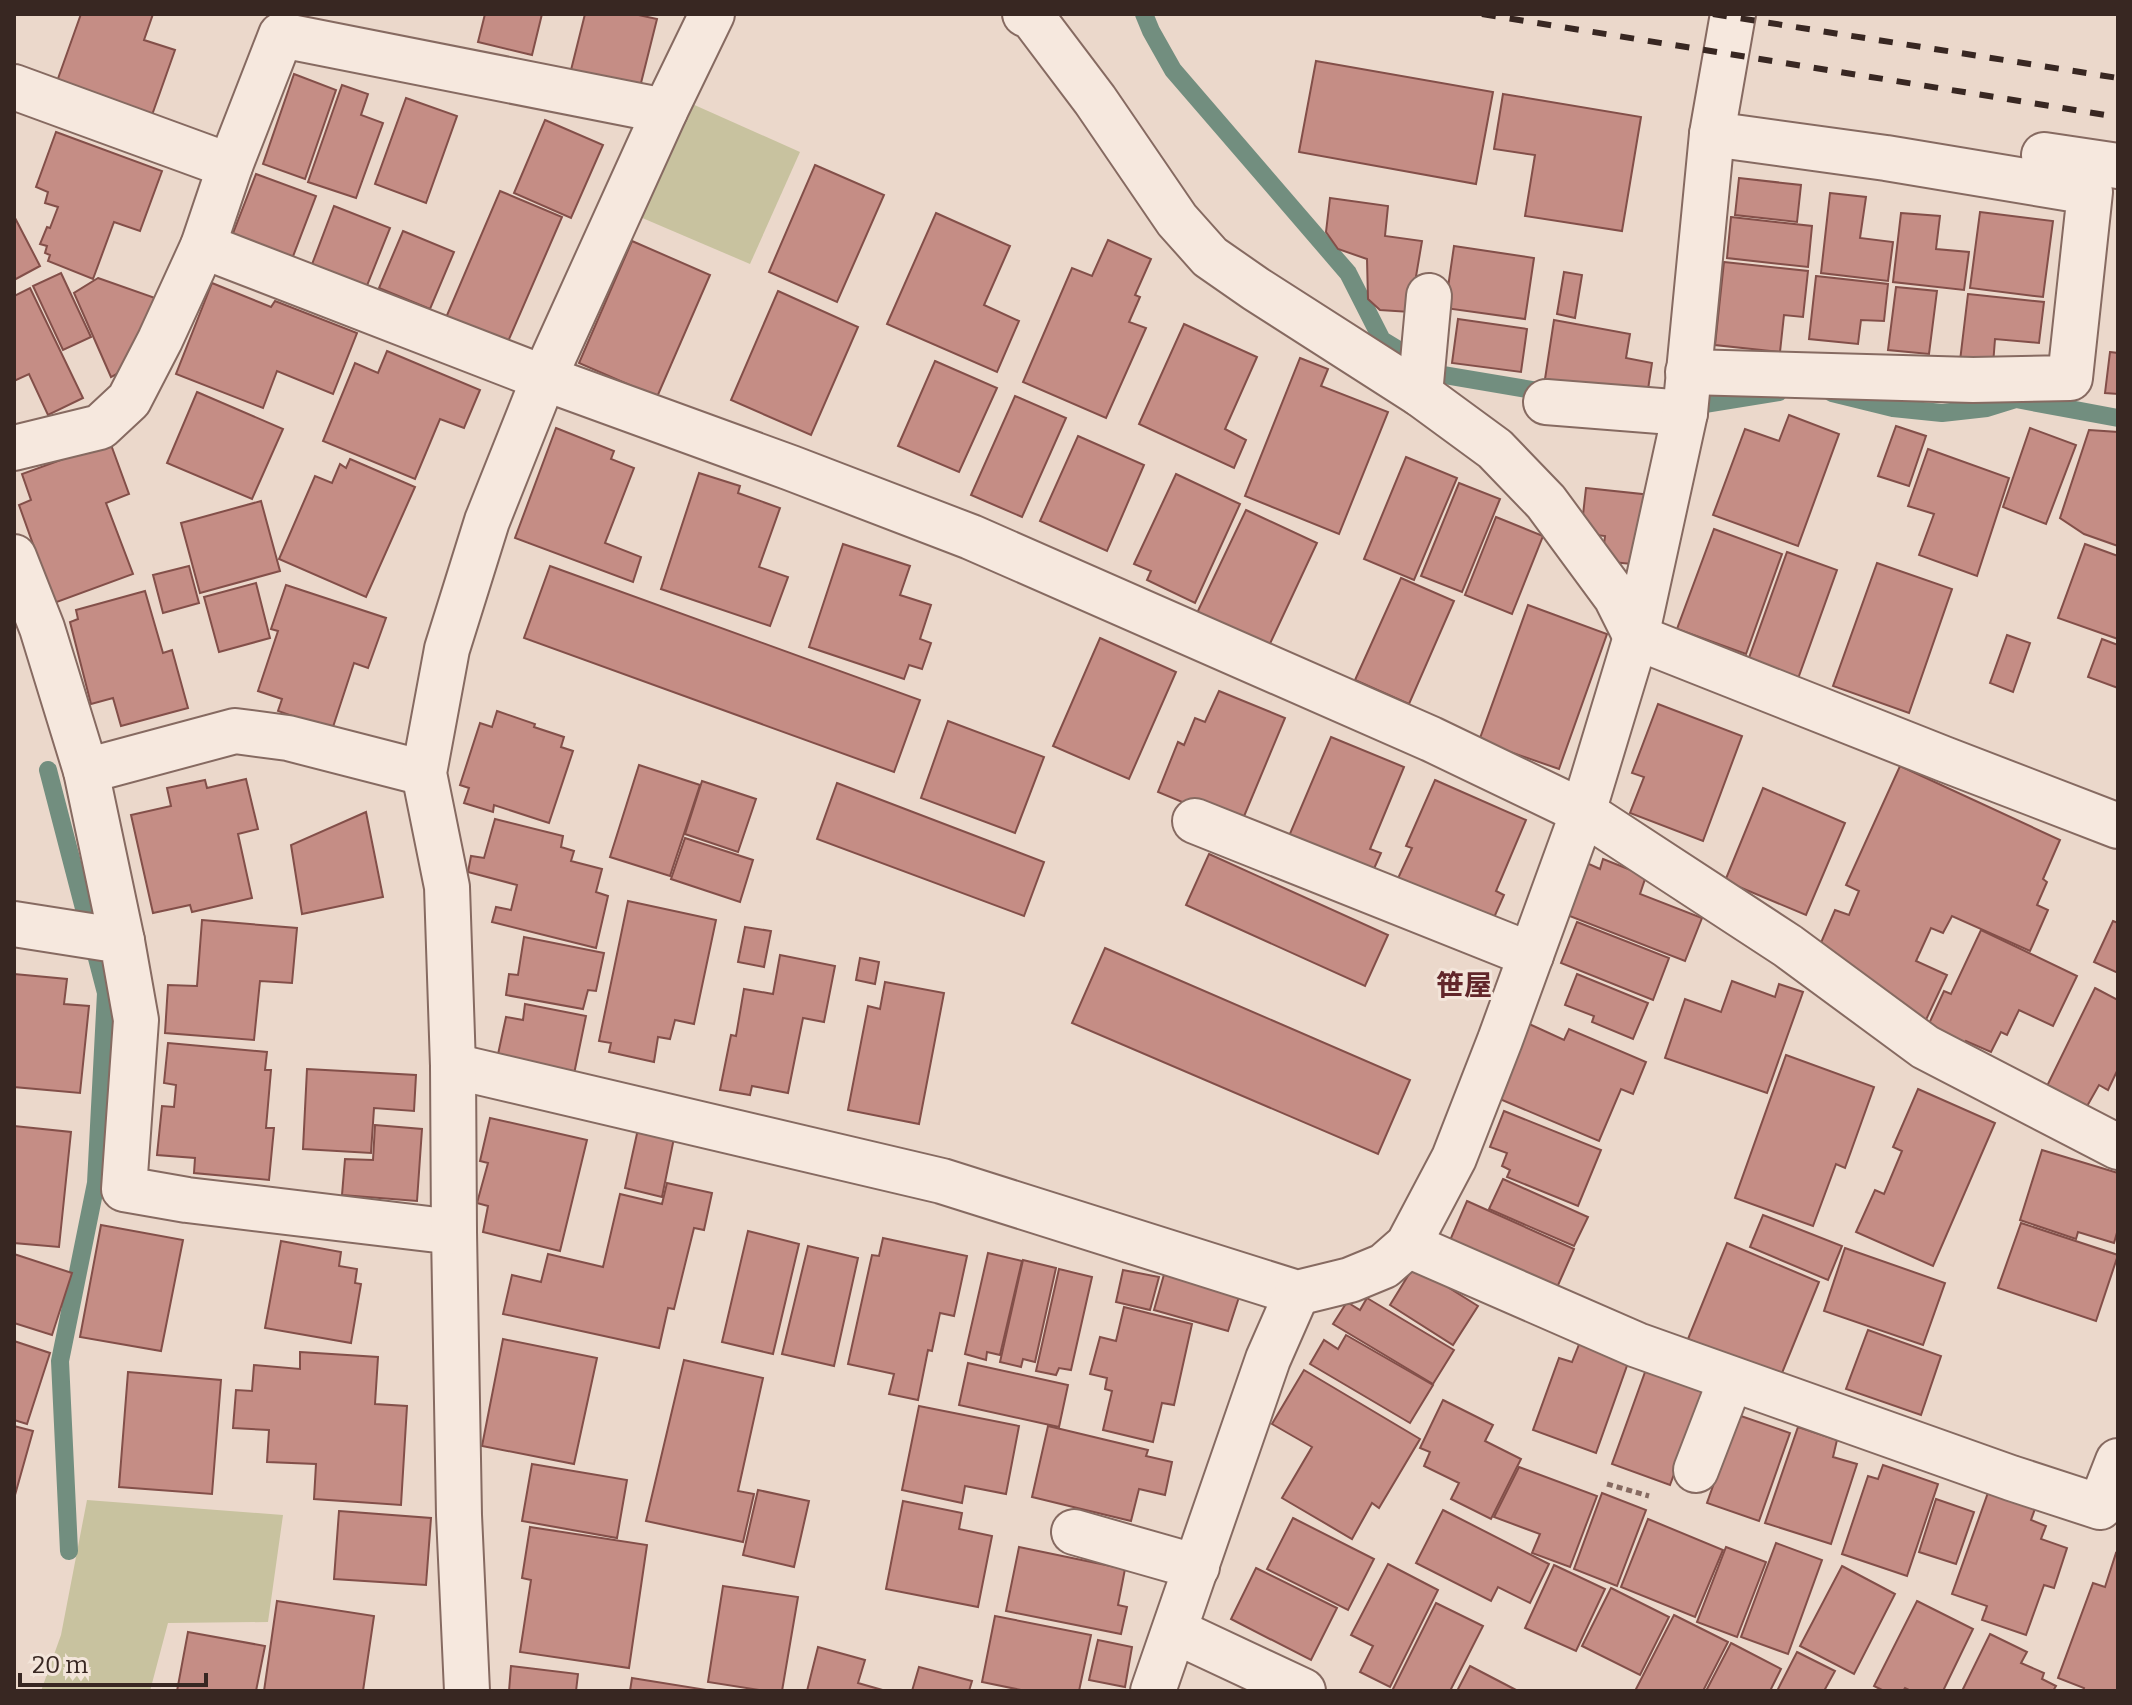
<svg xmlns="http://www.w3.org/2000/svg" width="2132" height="1705" viewBox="0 0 2132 1705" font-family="Bitter,'Noto Sans JP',serif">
<rect width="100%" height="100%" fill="#ebd8cb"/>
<!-- green -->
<g fill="#c8c29f">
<polygon points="690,103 800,152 750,264 640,217"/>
<polygon points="87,1500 283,1515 268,1622 168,1623 150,1691 41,1691 61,1635"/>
</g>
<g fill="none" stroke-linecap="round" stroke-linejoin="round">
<!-- stream -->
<g stroke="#728e7f" stroke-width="18">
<polyline points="1144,14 1151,31 1173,70 1348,273 1382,340 1438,374 1550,393"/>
<polyline points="1832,393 1893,408 1942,413 1987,408 2016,399 2118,418"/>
<polyline points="1686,407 1779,392"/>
<polyline points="48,770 106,993 96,1183 60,1361 69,1551"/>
</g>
</g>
<!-- building -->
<g fill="#c58d85" stroke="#834f49" stroke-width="2">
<polygon points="81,14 153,14 144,40 175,50 152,115 55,87"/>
<polygon points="485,14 542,14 532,55 478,42"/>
<polygon points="585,14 634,14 657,19 640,87 571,70"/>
<polygon points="1316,61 1493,92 1476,184 1299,152"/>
<polygon points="294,74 336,90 305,179 263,164"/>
<polygon points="342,85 368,94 361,115 383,123 356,198 308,182"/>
<polygon points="1503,94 1641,117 1622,231 1525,216 1535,155 1494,149"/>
<polygon points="406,98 457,116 426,203 375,184"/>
<polygon points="545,120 603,145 571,218 514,193"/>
<polygon points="56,132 162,171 140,231 114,222 93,279 48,261 50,255 45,253 47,246 40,244 47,227 50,228 58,207 45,203 48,192 36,187"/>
<polygon points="815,165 884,195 837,302 769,272"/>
<polygon points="256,174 316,196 292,259 232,236"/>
<polygon points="1739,178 1801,185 1797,222 1735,215"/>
<polygon points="500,191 562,217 503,353 442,327"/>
<polygon points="1830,193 1866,197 1860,238 1893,242 1888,281 1821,273"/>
<polygon points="1330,198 1388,206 1385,236 1422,241 1410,312 1380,310 1368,299 1367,259 1338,249 1326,232"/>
<polygon points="334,206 390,228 366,288 311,267"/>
<polygon points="1980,212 2053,221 2043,297 1970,288"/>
<polygon points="936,213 1010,246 984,305 1019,321 997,372 887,324"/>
<polygon points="1901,213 1940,216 1936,249 1969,252 1964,290 1893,282"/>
<polygon points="14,216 40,266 14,280"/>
<polygon points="1731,217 1812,226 1808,267 1727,258"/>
<polygon points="403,231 454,252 430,309 379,288"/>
<polygon points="1108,240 1151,259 1135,295 1140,297 1129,322 1146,328 1106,418 1023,382 1072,268 1092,276"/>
<polygon points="632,241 710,275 657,397 579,363"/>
<polygon points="1454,246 1534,258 1525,319 1445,308"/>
<polygon points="1724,262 1808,271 1803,317 1784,315 1780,352 1715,345"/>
<polygon points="1564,272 1582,275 1575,318 1557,314"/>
<polygon points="61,273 91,337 63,350 33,286"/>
<polygon points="1816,276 1888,284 1884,321 1861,320 1858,344 1809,339"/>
<polygon points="98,278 158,299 129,367 111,377 74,293"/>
<polygon points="212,283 271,307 275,301 357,333 333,394 277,371 263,408 176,374"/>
<polygon points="1896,287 1937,291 1929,354 1888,350"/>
<polygon points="30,288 83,398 48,415 29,374 14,381 14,296"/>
<polygon points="778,291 858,327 811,435 731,400"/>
<polygon points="1968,294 2044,302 2039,343 1995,339 1993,365 1960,361"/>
<polygon points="1458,319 1527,329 1521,372 1452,363"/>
<polygon points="1554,320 1630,334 1626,358 1652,363 1647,396 1545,379"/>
<polygon points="1184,324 1257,357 1225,429 1246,440 1234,468 1139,424"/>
<polygon points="387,351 480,390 464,428 440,419 415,479 323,441 355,363 378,373"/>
<polygon points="2110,352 2118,353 2118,394 2105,393"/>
<polygon points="1300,358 1328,369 1321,386 1388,412 1339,534 1245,496"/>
<polygon points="935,361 997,388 959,472 898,446"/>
<polygon points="197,392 283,429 252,499 167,463"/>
<polygon points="1015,396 1066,418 1022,517 971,495"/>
<polygon points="1789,415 1839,434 1798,546 1713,515 1745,429 1779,441"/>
<polygon points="1896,426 1926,436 1909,486 1878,476"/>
<polygon points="556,428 614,451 611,459 634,468 605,543 641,557 633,582 515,538"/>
<polygon points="2030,428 2076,445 2046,524 2003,507"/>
<polygon points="2089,430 2118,432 2118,546 2084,534 2060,518"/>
<polygon points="1078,436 1144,465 1107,551 1040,521"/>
<polygon points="110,442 129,494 106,503 133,574 54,603 19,505 31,500 22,474"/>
<polygon points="1928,449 2009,478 1977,576 1919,555 1934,514 1908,506"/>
<polygon points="1406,457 1457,478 1414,580 1364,559"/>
<polygon points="350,459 415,487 366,597 279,559 315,476 332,483 340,464 346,468"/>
<polygon points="699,473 740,486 738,493 780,508 759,567 788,577 770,626 661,589"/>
<polygon points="1176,474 1240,504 1195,603 1147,580 1151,571 1134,564"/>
<polygon points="1459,483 1500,499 1462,592 1421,576"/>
<polygon points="1586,488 1651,495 1642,565 1602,561 1605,536 1581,533"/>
<polygon points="261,501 280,571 200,593 181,523"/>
<polygon points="1246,510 1317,543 1267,650 1196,615"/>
<polygon points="1496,517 1543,536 1512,614 1465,595"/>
<polygon points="1714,529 1782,554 1746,654 1677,629"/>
<polygon points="843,544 910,566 900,595 931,605 920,639 931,643 922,669 909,665 904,679 809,647"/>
<polygon points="2085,544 2118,556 2118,639 2058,618"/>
<polygon points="1787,552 1837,570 1795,687 1745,669"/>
<polygon points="1877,563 1952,589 1909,713 1833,686"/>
<polygon points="189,566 199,603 163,613 153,575"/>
<polygon points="550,566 920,700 894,772 524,638"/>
<polygon points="1401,578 1454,601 1409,704 1355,680"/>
<polygon points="256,583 270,638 219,652 204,597"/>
<polygon points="286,585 386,618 368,668 354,663 332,730 278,711 282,699 258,691 278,631 271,629"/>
<polygon points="145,591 163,653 172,650 188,708 121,726 113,698 91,704 70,622 78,619 76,610"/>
<polygon points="1528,605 1607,634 1559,769 1479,741"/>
<polygon points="2007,635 2030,643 2013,692 1990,683"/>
<polygon points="1100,638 1176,672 1129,779 1053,746"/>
<polygon points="2102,639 2118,645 2118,688 2088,677"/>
<polygon points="1219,691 1285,718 1240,826 1158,792 1178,742 1184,745 1195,718 1205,722"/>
<polygon points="1658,704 1742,736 1703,841 1630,813 1644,777 1632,773"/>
<polygon points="497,711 535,724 534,727 564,737 561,747 573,751 549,823 494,805 493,812 464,803 469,788 460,785 480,723 492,727"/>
<polygon points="948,721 1044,757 1015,833 921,798"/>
<polygon points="1331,737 1404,767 1370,849 1381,853 1368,882 1289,836"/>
<polygon points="639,765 700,785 670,876 610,857"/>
<polygon points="1900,766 2060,840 2043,879 2047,882 2037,905 2048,910 2030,951 1952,916 1943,933 1931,928 1916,961 1947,975 1924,1024 1817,952 1835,910 1849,915 1859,891 1846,885"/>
<polygon points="246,779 258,829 238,834 252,898 192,912 190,905 153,913 131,815 171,806 167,788 205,780 207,788"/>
<polygon points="1435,780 1526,820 1496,891 1504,895 1489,929 1394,887 1412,848 1406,846"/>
<polygon points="702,781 756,799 738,852 685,834"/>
<polygon points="837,783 1044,862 1024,916 817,839"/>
<polygon points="1763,788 1845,823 1806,915 1725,881"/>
<polygon points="366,812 383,897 302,914 291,845"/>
<polygon points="495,819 563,836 561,847 574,851 571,861 602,869 596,892 608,896 596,948 492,922 496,907 511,910 517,885 468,872 471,856 484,858"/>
<polygon points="685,838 753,860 740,902 671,879"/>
<polygon points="1209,854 1388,935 1365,986 1186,905"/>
<polygon points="1603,859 1646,876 1640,894 1702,918 1685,961 1567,915 1587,863 1600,869"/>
<polygon points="628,901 716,920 694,1024 675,1020 670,1039 658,1037 654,1062 609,1052 611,1043 599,1041"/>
<polygon points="202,920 297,928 292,983 260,981 254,1040 165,1033 168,985 197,986"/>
<polygon points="2113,921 2118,923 2118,973 2094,962"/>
<polygon points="1577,922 1669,958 1653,1000 1561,963"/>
<polygon points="745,927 771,931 764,967 738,962"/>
<polygon points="1981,930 2077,976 2053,1026 2019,1010 2007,1035 2001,1032 1991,1052 1966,1041 1964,1045 1927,1028 1944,991 1951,994"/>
<polygon points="524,937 604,953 596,991 588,990 583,1009 506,995 509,974 518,975"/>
<polygon points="1105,948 1410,1080 1378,1154 1072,1023"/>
<polygon points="780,955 835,966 824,1022 803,1018 788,1093 752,1086 750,1095 720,1090 731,1035 736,1036 744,989 773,994"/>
<polygon points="860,958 879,962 875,984 856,980"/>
<polygon points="14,974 67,979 64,1004 89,1006 80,1093 14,1087"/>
<polygon points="1577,974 1648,1003 1633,1039 1592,1022 1594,1016 1565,1005"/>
<polygon points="1732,981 1775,997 1779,984 1803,992 1767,1093 1665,1058 1685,999 1721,1012"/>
<polygon points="885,982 944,993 919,1124 848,1110 868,1006 880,1009"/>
<polygon points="2095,988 2118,1000 2118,1069 2108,1090 2099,1085 2086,1108 2046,1088"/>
<polygon points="525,1004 586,1016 574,1074 497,1059 506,1017 523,1020"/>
<polygon points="1527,1023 1564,1040 1569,1029 1646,1062 1633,1094 1621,1089 1599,1141 1495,1097"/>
<polygon points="168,1043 267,1052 265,1070 271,1070 266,1128 274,1128 269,1180 194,1173 195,1158 157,1155 162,1106 174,1107 176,1085 164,1083"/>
<polygon points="1786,1055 1874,1087 1845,1168 1836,1164 1813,1226 1735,1198"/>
<polygon points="307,1069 416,1075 414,1111 374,1108 371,1153 303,1149"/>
<polygon points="1918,1089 1995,1123 1933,1266 1856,1232 1875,1190 1884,1194 1902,1151 1893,1147"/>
<polygon points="1504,1111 1601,1150 1578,1206 1507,1177 1510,1170 1502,1166 1507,1153 1490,1147"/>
<polygon points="490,1118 587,1140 560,1251 483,1232 488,1206 477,1203 488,1163 480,1161"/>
<polygon points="375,1125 422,1129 417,1201 342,1195 345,1159 373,1160"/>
<polygon points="14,1126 71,1132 59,1247 14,1243"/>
<polygon points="638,1129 674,1138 662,1197 625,1188"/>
<polygon points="2042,1150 2118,1173 2118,1229 2114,1243 2078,1232 2076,1239 2020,1220"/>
<polygon points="1503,1179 1588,1217 1574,1246 1489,1209"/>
<polygon points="667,1183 712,1193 704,1230 694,1228 674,1309 668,1308 659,1348 503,1314 512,1275 541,1282 548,1254 603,1267 620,1194 662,1204"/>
<polygon points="1467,1201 1574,1249 1555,1292 1448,1245"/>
<polygon points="1763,1215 1842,1246 1828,1280 1750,1247"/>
<polygon points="2021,1223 2118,1255 2096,1321 1998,1288"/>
<polygon points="101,1225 183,1240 161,1351 80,1337"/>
<polygon points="748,1231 799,1244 773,1354 722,1342"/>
<polygon points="883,1238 967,1256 954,1316 940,1313 932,1351 928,1350 918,1400 889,1394 894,1374 848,1364 872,1255 879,1256"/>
<polygon points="281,1241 341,1252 339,1266 357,1269 355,1283 361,1284 351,1343 265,1328"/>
<polygon points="1727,1243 1819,1282 1780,1378 1688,1339"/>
<polygon points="808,1246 858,1258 834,1366 782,1354"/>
<polygon points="1845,1248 1945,1283 1923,1345 1824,1311"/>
<polygon points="988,1253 1022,1261 1000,1355 987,1352 986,1360 965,1354"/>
<polygon points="14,1254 72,1273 52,1335 14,1323"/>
<polygon points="1023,1260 1056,1268 1035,1362 1023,1359 1021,1367 1000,1362"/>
<polygon points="1414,1266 1478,1306 1453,1345 1390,1305"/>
<polygon points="1059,1269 1092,1277 1071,1370 1059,1368 1056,1375 1036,1371"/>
<polygon points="1123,1270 1159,1277 1150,1310 1116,1302"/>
<polygon points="1165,1271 1240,1294 1228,1331 1154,1310"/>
<polygon points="1367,1298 1454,1350 1433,1384 1333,1324 1347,1302 1360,1310"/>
<polygon points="1124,1307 1192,1324 1174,1405 1162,1403 1153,1442 1103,1430 1112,1391 1105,1389 1107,1378 1090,1374 1100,1337 1116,1341"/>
<polygon points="1868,1330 1941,1356 1921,1415 1846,1389"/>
<polygon points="1346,1335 1433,1385 1410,1423 1310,1364 1324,1340 1338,1349"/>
<polygon points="503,1339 597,1358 574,1464 482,1446"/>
<polygon points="14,1341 50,1353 27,1424 14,1420"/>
<polygon points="1580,1342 1629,1360 1596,1453 1533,1430 1559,1358 1572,1362"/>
<polygon points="300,1352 378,1357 375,1404 407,1406 401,1505 314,1499 316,1464 267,1462 269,1430 233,1428 236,1390 252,1391 254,1365 300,1369"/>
<polygon points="684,1360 763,1378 738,1491 754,1494 743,1542 646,1521"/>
<polygon points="1649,1361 1708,1382 1670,1485 1612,1464"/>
<polygon points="968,1363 1068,1385 1059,1427 959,1405"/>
<polygon points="1304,1370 1420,1439 1379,1508 1372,1503 1352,1539 1282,1498 1312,1447 1272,1424"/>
<polygon points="128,1372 221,1380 212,1494 119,1487"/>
<polygon points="1443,1400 1493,1425 1485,1441 1521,1459 1491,1519 1451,1499 1459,1483 1424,1466 1430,1452 1420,1448"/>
<polygon points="919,1406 1019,1426 1006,1494 965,1486 962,1503 902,1490"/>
<polygon points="1738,1415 1790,1433 1759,1521 1707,1503"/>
<polygon points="14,1426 33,1431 15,1495 14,1495"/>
<polygon points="1048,1426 1148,1450 1146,1456 1172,1462 1165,1495 1139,1489 1131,1521 1032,1497"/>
<polygon points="1798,1427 1837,1440 1833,1457 1857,1464 1831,1544 1765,1523"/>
<polygon points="532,1464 627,1480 617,1538 522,1521"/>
<polygon points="1883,1465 1938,1484 1907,1576 1842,1554 1868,1476 1878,1479"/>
<polygon points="1519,1467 1597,1496 1570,1567 1532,1553 1540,1534 1494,1517"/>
<polygon points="1990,1487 2037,1503 2031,1520 2046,1526 2041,1539 2067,1548 2054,1588 2044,1585 2026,1635 1982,1620 1987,1606 1952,1594"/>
<polygon points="758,1490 809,1501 794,1567 743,1555"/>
<polygon points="1602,1493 1646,1510 1617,1586 1574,1569"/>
<polygon points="1936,1499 1974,1512 1956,1564 1919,1552"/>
<polygon points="903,1501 962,1513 959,1529 992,1536 978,1607 886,1589"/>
<polygon points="1443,1510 1549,1564 1530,1603 1498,1587 1491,1601 1416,1563"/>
<polygon points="339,1511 431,1518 426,1585 334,1579"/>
<polygon points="1293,1518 1374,1559 1348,1610 1267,1569"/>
<polygon points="1648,1519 1723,1550 1695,1617 1621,1587"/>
<polygon points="530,1527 647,1545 629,1668 520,1652 531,1580 522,1578"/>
<polygon points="1776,1543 1822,1560 1788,1654 1741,1637"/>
<polygon points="1019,1547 1125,1569 1118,1605 1127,1607 1121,1634 1006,1611"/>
<polygon points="1726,1547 1766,1562 1737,1637 1697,1622"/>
<polygon points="2116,1553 2118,1554 2118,1691 2083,1691 2084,1688 2058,1678 2093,1583 2105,1587"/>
<polygon points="1388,1564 1438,1590 1390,1687 1360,1672 1373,1646 1351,1635"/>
<polygon points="1554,1565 1605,1589 1576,1651 1525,1628"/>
<polygon points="1842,1566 1895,1594 1854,1674 1800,1646"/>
<polygon points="1256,1568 1337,1608 1311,1660 1231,1619"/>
<polygon points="723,1586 798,1597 782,1691 765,1691 708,1682"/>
<polygon points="1611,1588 1669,1617 1640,1675 1582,1646"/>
<polygon points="277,1601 374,1616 363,1691 264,1691"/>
<polygon points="1917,1601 1973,1629 1943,1691 1911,1691 1905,1688 1903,1691 1884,1691 1874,1686"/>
<polygon points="1436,1603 1483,1626 1450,1691 1392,1691"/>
<polygon points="1674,1615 1728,1642 1703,1691 1635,1691"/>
<polygon points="995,1616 1091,1635 1079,1691 1026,1691 982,1682"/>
<polygon points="188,1632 265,1646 256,1691 177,1691"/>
<polygon points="1990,1634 2027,1652 2021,1663 2044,1673 2042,1679 2056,1686 2053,1691 1962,1691"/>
<polygon points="1098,1640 1132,1647 1125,1687 1089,1680"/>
<polygon points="1731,1643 1781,1669 1770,1691 1706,1691"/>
<polygon points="818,1647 865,1660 858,1683 886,1691 807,1691"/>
<polygon points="1797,1652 1835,1671 1824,1691 1777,1691"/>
<polygon points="511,1666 578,1674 576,1691 509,1691"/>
<polygon points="1470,1666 1518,1691 1457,1691"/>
<polygon points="919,1667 972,1681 969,1691 912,1691"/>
<polygon points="632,1678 707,1690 707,1691 630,1691"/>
</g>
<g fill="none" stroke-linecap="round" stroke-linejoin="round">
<defs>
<g id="minor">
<polyline points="1025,14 1033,18 1095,100 1177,220 1210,257 1256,289 1420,394 1495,449 1546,502 1616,597 1636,637 1944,759 2118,826"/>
<polyline points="14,87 230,166"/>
<polyline points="2044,155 2118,166"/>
<polyline points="203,246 544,378 791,468 971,537 1431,739 1583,812 1788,946 1925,1047 2118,1147"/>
<polyline points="1688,372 1973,380 2070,378 2090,192 1886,158 1712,134"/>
<polyline points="1420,394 1429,296"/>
<polyline points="1546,402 1685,413"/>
<polyline points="14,448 100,427 129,400 160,340 203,246 230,166 281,35 665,111"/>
<polyline points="14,557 42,628 86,771 122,941"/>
<polyline points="86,771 235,731 288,738 424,773"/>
<polyline points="1195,821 1531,955"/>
<polyline points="14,924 122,941 136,1020 124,1189 187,1200 454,1232 459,1515 467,1691"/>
<polyline points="453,1066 942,1181 1297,1293 1350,1280 1384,1266 1408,1245 1454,1158 1500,1040 1583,812 1636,637 1685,413 1712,134 1733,14"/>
<polyline points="454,1232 453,1066 447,887 424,773 447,649 487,521 544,378 665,111 712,14"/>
<polyline points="1408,1245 1637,1345 2011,1478 2100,1507 2118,1461"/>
<polyline points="1696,1470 1731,1379"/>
<polyline points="1074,1532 1197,1567"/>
<polyline points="1175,1631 1303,1691"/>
<polyline points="1153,1691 1268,1359 1297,1293"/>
</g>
</defs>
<!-- minor casing -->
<use href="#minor" stroke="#866a61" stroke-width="48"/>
<!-- path -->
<polyline stroke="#866a61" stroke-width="5" stroke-dasharray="6 4" stroke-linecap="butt" points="1607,1484 1649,1496"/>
<!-- minor -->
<use href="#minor" stroke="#f6e8de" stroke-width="44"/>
<!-- rail -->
<g stroke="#382722" stroke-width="6" stroke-dasharray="14 14" stroke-linecap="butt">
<polyline points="1482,14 2118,117"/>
<polyline points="1713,14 2118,78"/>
</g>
</g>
<g text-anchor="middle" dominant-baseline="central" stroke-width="6" stroke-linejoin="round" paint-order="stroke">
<!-- neighbourhood labels -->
<g font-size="28" font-weight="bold" fill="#61262a" stroke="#f3e5da">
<text x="1464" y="985">笹屋</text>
</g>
</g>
<!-- border -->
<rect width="2132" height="1705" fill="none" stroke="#382722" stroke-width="32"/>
<!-- scale -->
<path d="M20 1673v12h186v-12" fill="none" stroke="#382722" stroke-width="4"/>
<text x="32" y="1673" font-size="24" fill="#382722" stroke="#f3e5da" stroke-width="6" paint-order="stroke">20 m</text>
</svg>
